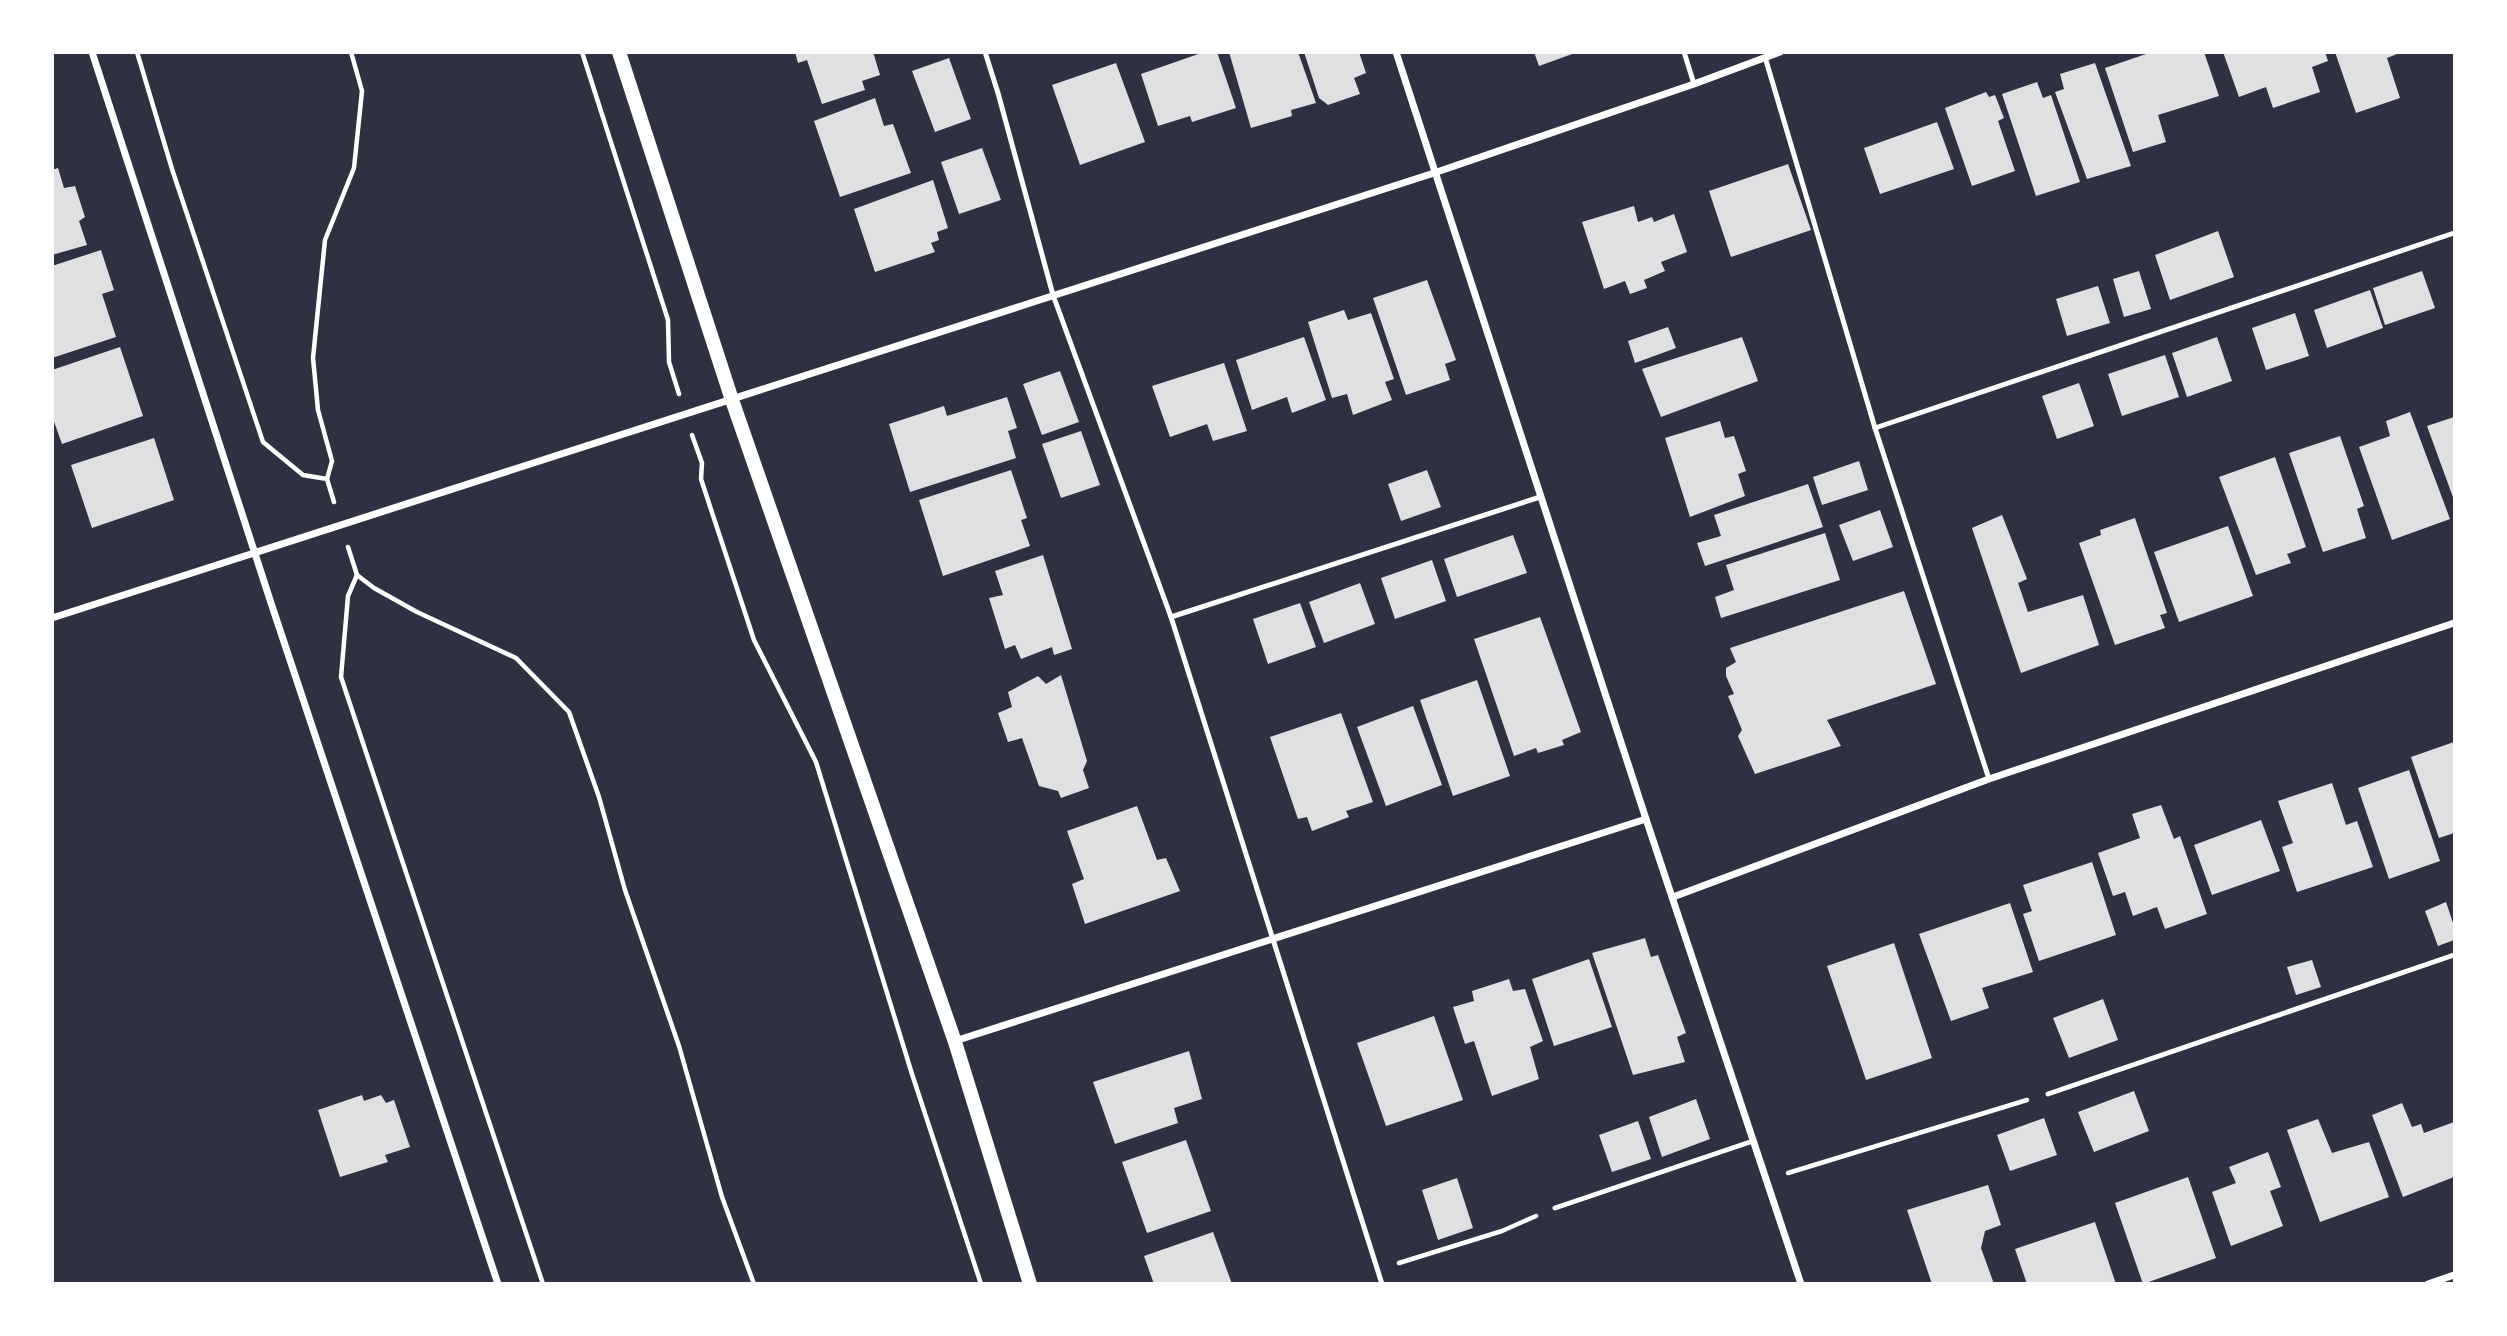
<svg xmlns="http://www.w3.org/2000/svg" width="2507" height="1336" viewBox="0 0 2507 1336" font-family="Poppins,sans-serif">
<rect width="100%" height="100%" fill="#2d3142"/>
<!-- building -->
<g fill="#e0e0e3">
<polygon points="795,52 873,52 880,75 862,81 865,90 822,104 807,60 798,63"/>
<polygon points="1204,52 1217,52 1236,108 1192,122 1190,116 1158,126 1141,74"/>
<polygon points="1229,52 1298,52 1316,103 1291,110 1292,116 1251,128"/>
<polygon points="1304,52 1359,52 1366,73 1354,78 1360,94 1328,105 1319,98"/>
<polygon points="1534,52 1575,52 1575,53 1539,66"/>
<polygon points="2152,52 2204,52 2219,96 2158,115 2166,142 2133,152 2105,68"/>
<polygon points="2223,52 2325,52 2328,61 2312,67 2320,92 2273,108 2266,87 2239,97"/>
<polygon points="2335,52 2402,52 2387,58 2400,98 2356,113"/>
<polygon points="949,58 971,119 935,132 912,71"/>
<polygon points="1116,63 1145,142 1080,165 1052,85"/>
<polygon points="2095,63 2131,166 2087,179 2055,92 2064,89 2060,74"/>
<polygon points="2037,82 2043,98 2051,95 2080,182 2036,196 2002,94"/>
<polygon points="1986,92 1989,97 1995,95 2004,118 1998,121 2015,171 1972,186 1945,108"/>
<polygon points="875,98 884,126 893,124 911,173 840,197 814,121"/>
<polygon points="1937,122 1954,169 1880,194 1864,148"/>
<polygon points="982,148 1001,200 959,214 941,162"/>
<polygon points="1788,164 1811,230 1731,257 1709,191"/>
<polygon points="58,168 64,188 75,186 85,217 79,221 87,245 52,255 52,170"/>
<polygon points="933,180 948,228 937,232 939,240 931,243 935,252 875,272 854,209"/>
<polygon points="1634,206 1638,222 1652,217 1654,222 1674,214 1687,252 1661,262 1665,271 1644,280 1647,288 1630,294 1625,281 1604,289 1582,222"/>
<polygon points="2218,231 2234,277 2170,300 2155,255"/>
<polygon points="101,250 114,290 102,294 116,337 52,358 52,266"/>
<polygon points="2139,271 2151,309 2124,317 2113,279"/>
<polygon points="2422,271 2435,308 2385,325 2373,288"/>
<polygon points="1427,280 1456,360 1445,364 1450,380 1406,395 1373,298"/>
<polygon points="2098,286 2110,323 2067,336 2056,299"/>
<polygon points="2370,290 2383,328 2327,348 2314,310"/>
<polygon points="1344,310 1348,320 1371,313 1394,379 1385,382 1392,400 1353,415 1347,394 1332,398 1308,322"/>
<polygon points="2295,313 2309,356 2266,370 2252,328"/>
<polygon points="1668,327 1676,348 1635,363 1628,341"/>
<polygon points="1304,337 1326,400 1292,413 1287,397 1252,410 1236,360"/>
<polygon points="1742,337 1758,381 1661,417 1642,369"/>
<polygon points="2217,337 2232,381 2187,397 2172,353"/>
<polygon points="120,347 143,416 62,444 52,416 52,370"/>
<polygon points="2165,355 2179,397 2122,416 2108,374"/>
<polygon points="1224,363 1247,431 1213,441 1207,424 1170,437 1152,386"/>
<polygon points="1060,371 1079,422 1042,435 1023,384"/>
<polygon points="2079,383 2094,426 2057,439 2042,396"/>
<polygon points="1007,397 1017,428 1008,431 1016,458 910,492 889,424 944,406 947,416"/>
<polygon points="2410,412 2450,519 2392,540 2359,447 2390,436 2386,421"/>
<polygon points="2454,417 2454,500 2427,426"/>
<polygon points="1720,421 1725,438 1734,436 1746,471 1738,474 1745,496 1690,517 1665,438"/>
<polygon points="1081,431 1100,485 1061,498 1042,444"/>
<polygon points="2340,436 2364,506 2357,509 2366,538 2323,552 2289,453"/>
<polygon points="154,438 174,500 92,528 71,465"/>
<polygon points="2275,457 2306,547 2287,554 2291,563 2256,575 2219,477"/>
<polygon points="1859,461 1868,490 1822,505 1813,477"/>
<polygon points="1011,470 1027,518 1021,520 1030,546 943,576 919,500"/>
<polygon points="1427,470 1441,507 1401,521 1388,484"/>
<polygon points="1808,484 1823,527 1705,566 1697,543 1721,536 1714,515"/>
<polygon points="1880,510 1893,547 1853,561 1839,525"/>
<polygon points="2002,515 2027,579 2018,583 2028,612 2083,595 2099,645 2021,673 1972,528"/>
<polygon points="2135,518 2167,613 2160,615 2165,628 2115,645 2079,543 2101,535 2100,530"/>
<polygon points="2228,526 2253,596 2179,622 2154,552"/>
<polygon points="1825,533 1840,580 1721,618 1715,597 1734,590 1726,565"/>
<polygon points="1513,535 1527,573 1457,597 1444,559"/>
<polygon points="1043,555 1072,649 1054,655 1052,647 1021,659 1015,645 1005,649 989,598 1003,595 995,571"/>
<polygon points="1432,560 1446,601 1395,619 1381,578"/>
<polygon points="1360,583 1375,624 1324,643 1309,602"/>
<polygon points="1904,591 1936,684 1827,720 1841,746 1755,774 1738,736 1742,730 1728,696 1734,694 1726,676 1726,668 1736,662 1730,648"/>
<polygon points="1300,603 1316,647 1268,664 1253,619"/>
<polygon points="1540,617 1581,732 1562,740 1564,745 1538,753 1536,748 1514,756 1474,639"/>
<polygon points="1061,675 1087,761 1083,770 1089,788 1061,798 1058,791 1039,786 1022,738 1008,742 998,713 1012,707 1008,692 1038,676 1046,684"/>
<polygon points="1477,680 1510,776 1453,796 1420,700"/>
<polygon points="1413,706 1442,785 1386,806 1357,727"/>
<polygon points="1341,713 1373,802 1346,811 1349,817 1312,831 1307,817 1298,819 1270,737"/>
<polygon points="2454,742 2454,833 2439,838 2411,757"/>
<polygon points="2409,770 2440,861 2389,879 2358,788"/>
<polygon points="2332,783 2346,825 2357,821 2373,867 2297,892 2282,847 2293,843 2278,801"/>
<polygon points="2161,805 2174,839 2180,836 2207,914 2165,929 2157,907 2133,916 2125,892 2113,896 2098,853 2140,838 2132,814"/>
<polygon points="1137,806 1157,860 1166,858 1180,891 1085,924 1072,884 1084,879 1067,831"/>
<polygon points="2261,820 2280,871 2212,895 2194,845"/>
<polygon points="2092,862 2116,935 2039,961 2023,914 2032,911 2023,885"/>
<polygon points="2446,902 2454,926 2454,940 2438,946 2425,911"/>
<polygon points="2010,903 2033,972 1982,988 1989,1008 1951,1021 1919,934"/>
<polygon points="1645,938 1651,957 1658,955 1686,1033 1677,1037 1685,1062 1633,1075 1592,953"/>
<polygon points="1894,943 1932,1058 1866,1080 1827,966"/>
<polygon points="1589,959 1612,1027 1554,1046 1532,979"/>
<polygon points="2312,960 2321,987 2296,995 2287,967"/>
<polygon points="1509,979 1513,991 1525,989 1543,1041 1530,1047 1539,1079 1492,1096 1474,1041 1465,1044 1453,1007 1474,1001 1472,991"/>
<polygon points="2103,999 2118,1040 2069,1058 2053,1018"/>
<polygon points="1434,1016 1463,1100 1386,1126 1357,1043"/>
<polygon points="1189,1051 1202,1099 1174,1108 1178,1123 1115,1144 1093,1082"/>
<polygon points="2134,1091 2149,1131 2094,1152 2078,1112"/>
<polygon points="362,1095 364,1101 381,1095 386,1103 394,1100 410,1147 385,1155 388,1162 340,1177 318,1110"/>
<polygon points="1696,1099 1710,1139 1662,1157 1649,1117"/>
<polygon points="2402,1103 2412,1127 2421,1124 2424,1133 2454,1122 2454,1177 2403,1197 2372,1115"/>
<polygon points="2044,1118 2057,1155 2010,1171 1997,1135"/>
<polygon points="2318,1119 2332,1153 2369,1142 2389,1197 2320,1222 2287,1130"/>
<polygon points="1638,1121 1651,1159 1612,1172 1599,1135"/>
<polygon points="1186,1140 1211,1211 1147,1233 1122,1162"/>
<polygon points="2268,1152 2281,1187 2270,1191 2283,1226 2231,1246 2212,1192 2236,1183 2229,1167"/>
<polygon points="2188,1177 2216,1258 2143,1284 2115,1203"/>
<polygon points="1457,1178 1473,1228 1438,1240 1422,1190"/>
<polygon points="1988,1185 2001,1225 1985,1231 1981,1248 1994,1284 1932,1284 1907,1210"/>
<polygon points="2095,1222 2116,1284 2027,1284 2015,1249"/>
<polygon points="1213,1232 1232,1284 1154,1284 1144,1256"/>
</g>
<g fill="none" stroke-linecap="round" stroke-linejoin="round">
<!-- path -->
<g stroke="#fff" stroke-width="4.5">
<polyline points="137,52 172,169 263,442 303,475 327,479"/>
<polyline points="582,52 668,320 669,362 679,394"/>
<polyline points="692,435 702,463 701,479 754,640 816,762 912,1074 981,1284"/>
<polyline points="334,502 327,479 332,461 318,410 313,358 325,240 354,168 362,91 351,52"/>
<polyline points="348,547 357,575 374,588 417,612 516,658 569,712 599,797 625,890 679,1046 722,1197 754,1284"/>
<polyline points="357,575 348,596 341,677 543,1284"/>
<polyline points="1788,1173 2027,1100"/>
<polyline points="1399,1263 1502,1231 1536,1216"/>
</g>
<!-- service -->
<g stroke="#fff" stroke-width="5">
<polyline points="985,52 998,93 1053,295 1171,617 1382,1284"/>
<polyline points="1684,52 1694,84"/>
<polyline points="1765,57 1875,428"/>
<polyline points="1171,617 1540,497"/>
<polyline points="1989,779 1875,428 2454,233"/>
<polyline points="2048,1094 2454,955"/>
<polyline points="1555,1208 1753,1141"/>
</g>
<!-- minor -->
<g stroke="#fff" stroke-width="7">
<polyline points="92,52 272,606 498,1284"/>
<polyline points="1396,52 1646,819 1801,1284"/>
<polyline points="52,618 1434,173 1694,84 1780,52"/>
<polyline points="1673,897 1989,779 2454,623"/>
<polyline points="955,1041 1646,819"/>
<polyline points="2428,1284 2454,1275"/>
</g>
<!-- secondary -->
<polyline stroke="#fff" stroke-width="14" points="619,52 732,400 955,1042 1030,1284"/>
</g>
<!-- border -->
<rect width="2507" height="1336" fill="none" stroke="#ffffff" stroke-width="108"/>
</svg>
